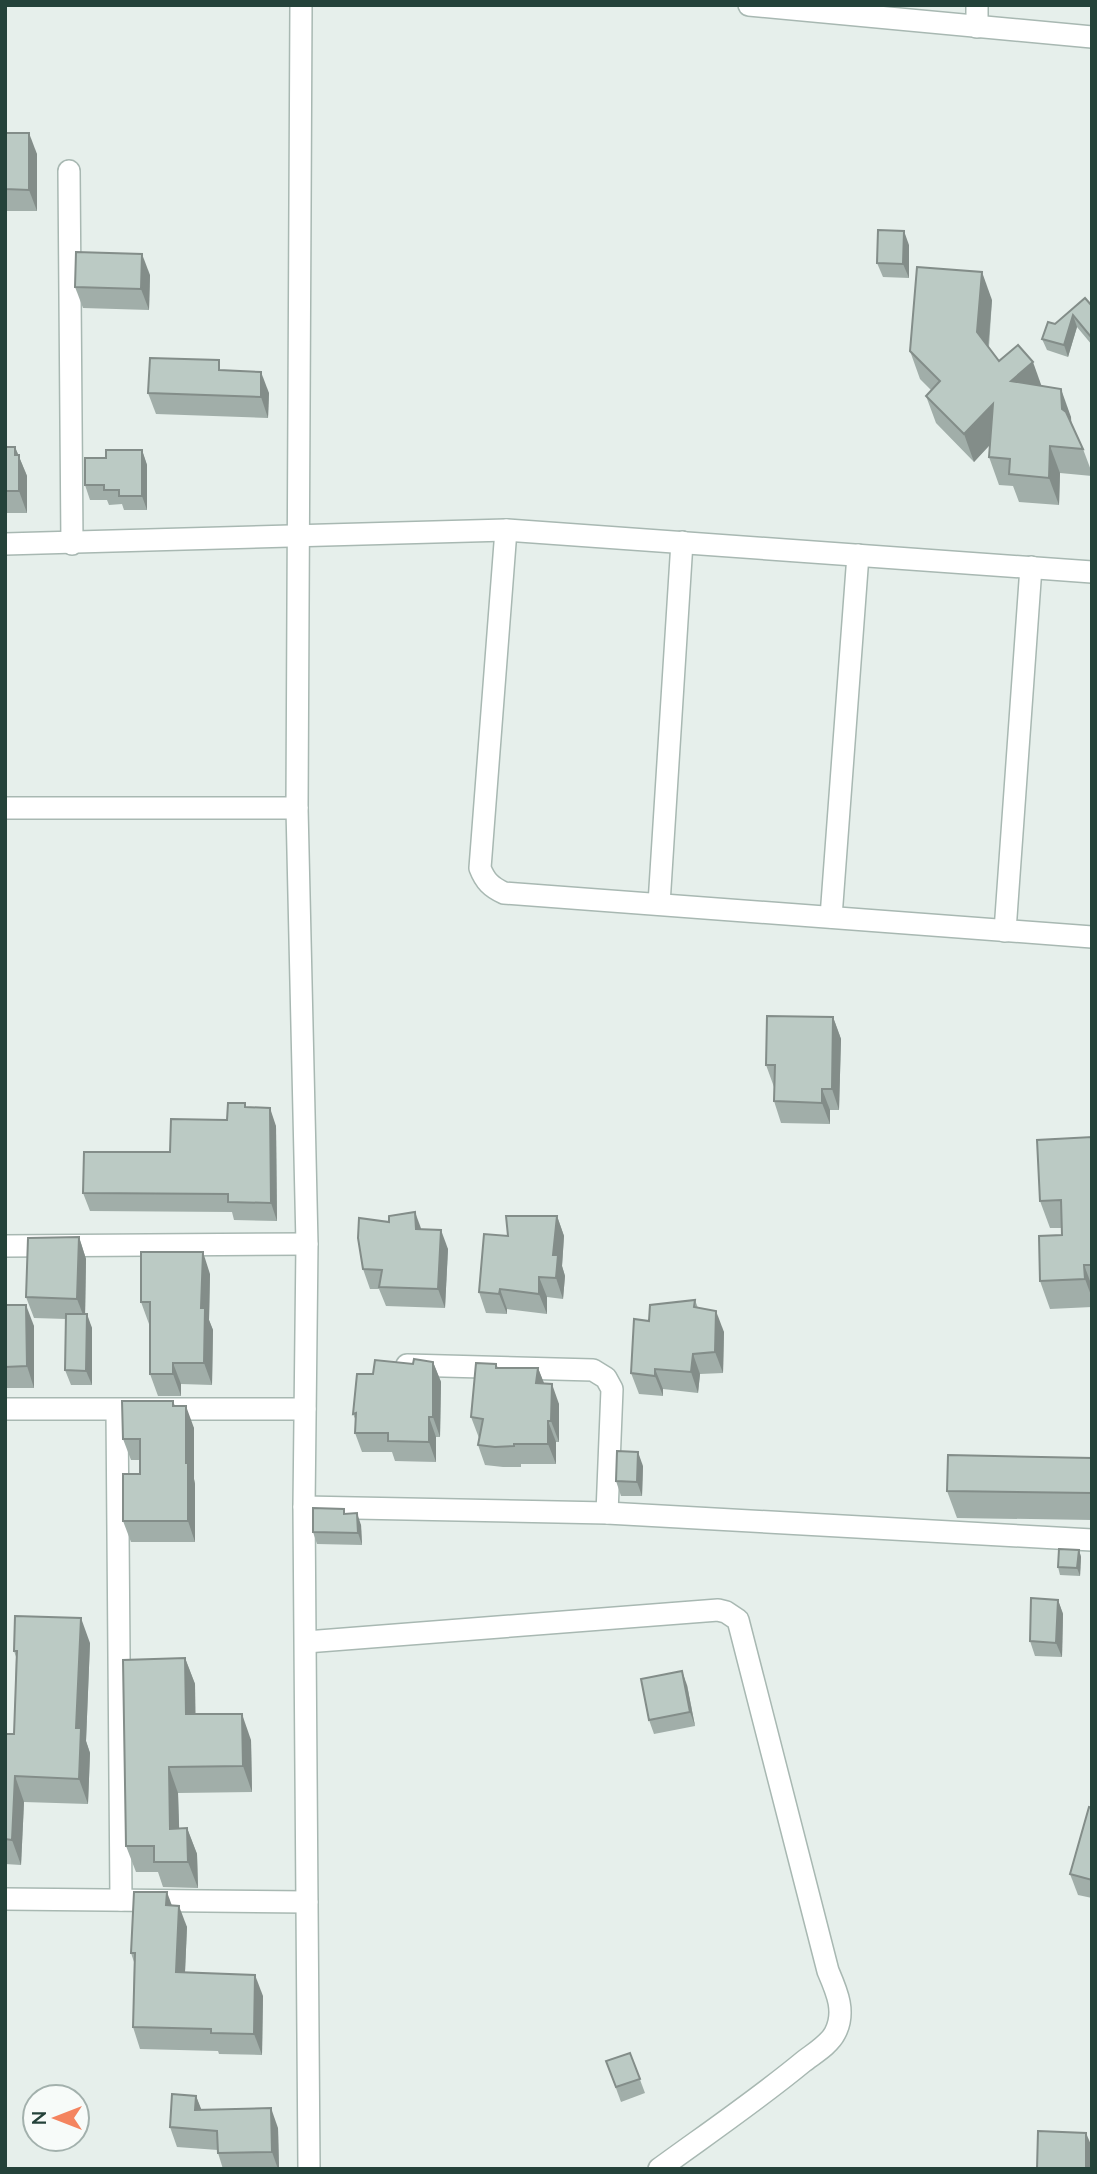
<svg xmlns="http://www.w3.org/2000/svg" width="1097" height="2174" viewBox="0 0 1097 2174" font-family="Lato,sans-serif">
<rect width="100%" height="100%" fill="#e6efeb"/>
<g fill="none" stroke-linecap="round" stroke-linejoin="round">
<defs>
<g id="street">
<polyline points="301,5 297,808 307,1244 304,1507 309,2169"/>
<polyline points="749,5 1092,37"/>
<polyline points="977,5 977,27"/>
<polyline points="69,171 72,544"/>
<path d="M506,530L480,868C485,881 491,887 504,893L1092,937"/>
<polyline points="5,544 506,530 1092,572"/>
<polyline points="5,808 297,808"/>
<polyline points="659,904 682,542"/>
<polyline points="831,917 858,555"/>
<polyline points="1005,931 1031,567"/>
<polyline points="5,1246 307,1244"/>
<polyline points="407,1365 593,1370 606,1378 612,1389 607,1513"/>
<polyline points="5,1409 305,1409"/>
<polyline points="117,1410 121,1900"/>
<polyline points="304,1507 607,1513 1092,1540"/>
<path d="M306,1642L718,1610L726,1612L738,1620L828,1971C837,1992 846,2012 835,2033C829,2045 813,2054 803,2062C757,2100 707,2134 659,2169"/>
<polyline points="5,1899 307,1902"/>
</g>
</defs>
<!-- street casing -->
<use href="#street" stroke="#a8b8b2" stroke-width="24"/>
<!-- street -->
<use href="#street" stroke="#fff" stroke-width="21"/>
</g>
<!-- wall -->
<g fill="#a1aea9">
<polygon points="5,133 37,154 37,211 5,211"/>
<polygon points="909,245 909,278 883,277 877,263"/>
<polygon points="150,275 149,310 83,308 75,287"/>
<polygon points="992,300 989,347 999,361 1041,386 1071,417 1071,423 1083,449 1092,473 1092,476 1060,473 1059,505 1019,502 1013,486 999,485 989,457 990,444 974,462 936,423 926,396 931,390 920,379 910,351"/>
<polygon points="1092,306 1092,345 1077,327 1068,357 1047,350 1042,339 1055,324"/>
<polygon points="222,370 269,393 268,418 156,414 148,393"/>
<polygon points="5,447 15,447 27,476 27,513 5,513"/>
<polygon points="142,450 147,465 147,510 124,510 122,504 109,505 107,500 90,500 85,485 106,458"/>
<polygon points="833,1017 841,1039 839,1110 830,1110 830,1124 781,1123 774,1101 774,1087 766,1065"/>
<polygon points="246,1107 276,1126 277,1221 234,1220 232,1212 90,1211 83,1193 170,1152 227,1120"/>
<polygon points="1092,1137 1092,1307 1050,1309 1040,1281 1062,1235 1062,1228 1050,1228 1040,1201"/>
<polygon points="557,1216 564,1236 562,1266 565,1276 563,1299 547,1297 547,1314 507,1309 507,1314 486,1313 479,1292 508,1236"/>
<polygon points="422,1230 448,1249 445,1308 386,1306 379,1289 370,1289 363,1269"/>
<polygon points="79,1237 86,1259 85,1314 92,1328 92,1385 71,1385 65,1370 66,1319 34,1318 26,1297"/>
<polygon points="210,1274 209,1320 213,1330 212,1385 181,1384 181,1396 158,1396 150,1374 150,1324 149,1324 141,1302"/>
<polygon points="695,1300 698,1308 724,1332 723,1373 700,1374 698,1393 663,1389 663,1396 639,1394 631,1373 649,1321"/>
<polygon points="5,1305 34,1326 34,1388 5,1388"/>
<polygon points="433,1362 441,1382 440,1437 436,1437 436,1462 395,1461 392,1452 362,1452 355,1433 356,1421 353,1414 373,1374 413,1364"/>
<polygon points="496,1364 498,1368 538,1368 544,1384 559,1404 559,1442 556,1442 556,1464 521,1464 521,1467 503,1467 485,1465 478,1445 479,1438 471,1417"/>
<polygon points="173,1401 175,1406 194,1428 194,1479 195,1484 195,1542 131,1542 123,1521 140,1474 140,1460 131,1460 123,1439"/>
<polygon points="1092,1458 1092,1520 957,1518 947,1491"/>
<polygon points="643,1466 642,1496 621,1496 616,1481"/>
<polygon points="346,1513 361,1525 362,1545 317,1544 313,1532"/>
<polygon points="1079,1550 1081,1557 1080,1576 1060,1575 1058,1567"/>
<polygon points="1058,1600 1063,1614 1062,1657 1035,1656 1030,1641"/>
<polygon points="90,1643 86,1741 90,1753 88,1804 24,1802 21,1865 5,1864 5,1734 14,1734 16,1657 14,1651"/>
<polygon points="185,1658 195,1684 195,1714 251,1740 252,1792 178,1793 179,1828 187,1828 197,1854 198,1888 163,1887 158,1872 136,1872 126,1846"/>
<polygon points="687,1685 695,1726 654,1734 649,1720"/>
<polygon points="1092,1808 1092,1898 1078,1895 1070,1874"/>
<polygon points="172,1906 187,1927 185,1972 263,1996 262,2055 219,2054 218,2051 140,2049 133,2027 134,1962 131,1953"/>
<polygon points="630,2053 645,2093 621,2102 606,2061"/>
<polygon points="196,2096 201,2110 278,2128 279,2169 223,2169 218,2153 218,2150 177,2147 170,2127"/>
</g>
<!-- shaded-wall -->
<g fill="#838d89">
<polygon points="29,133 37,154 37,211 29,190"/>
<polygon points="904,231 909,245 909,278 903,264"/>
<polygon points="142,254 150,275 149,310 141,289"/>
<polygon points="982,272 992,300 987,360 977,332"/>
<polygon points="1073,315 1077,327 1068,357 1064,345"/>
<polygon points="1033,362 1043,390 1011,381"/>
<polygon points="261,372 269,393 268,418 261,397"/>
<polygon points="1061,389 1071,417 1072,436 1062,409"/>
<polygon points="993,404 1003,431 974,462 964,434"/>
<polygon points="1050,446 1060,473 1059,505 1049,478"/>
<polygon points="15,447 27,476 27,513 19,491"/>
<polygon points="142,450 147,465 147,510 142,496"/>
<polygon points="833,1017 841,1039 839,1110 832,1089"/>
<polygon points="822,1089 830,1110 830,1124 822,1103"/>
<polygon points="270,1108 276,1126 277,1221 271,1203"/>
<polygon points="415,1212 422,1231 416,1229"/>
<polygon points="557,1216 564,1236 562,1266 565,1276 563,1299 556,1278 553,1255"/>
<polygon points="441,1230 448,1249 445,1308 438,1289"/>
<polygon points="79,1237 86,1259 85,1320 77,1299"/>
<polygon points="203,1252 210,1274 209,1320 213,1330 212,1385 204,1363 201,1308"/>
<polygon points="1084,1265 1092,1286 1092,1298 1085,1279"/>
<polygon points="539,1277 547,1297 547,1314 539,1294"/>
<polygon points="500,1289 507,1309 507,1314 499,1294"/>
<polygon points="26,1305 34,1326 34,1388 27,1366"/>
<polygon points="716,1311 724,1332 723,1373 715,1352"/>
<polygon points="87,1314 92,1328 92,1385 86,1371"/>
<polygon points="693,1354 700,1374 698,1393 691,1372"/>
<polygon points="433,1362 441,1382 440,1437 433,1417"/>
<polygon points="173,1363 181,1384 181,1396 173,1374"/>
<polygon points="538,1368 546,1388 536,1383"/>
<polygon points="655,1369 663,1389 663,1396 655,1376"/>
<polygon points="552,1384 559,1404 559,1442 551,1421"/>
<polygon points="186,1406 194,1428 194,1479 195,1484 195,1542 188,1521 186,1463"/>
<polygon points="429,1417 436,1437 436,1462 429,1442"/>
<polygon points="548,1421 556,1442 556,1464 548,1444"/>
<polygon points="638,1452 643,1466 642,1496 637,1482"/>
<polygon points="357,1513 361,1525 362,1545 358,1533"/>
<polygon points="1079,1550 1081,1557 1080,1576 1077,1568"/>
<polygon points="1058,1600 1063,1614 1062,1657 1056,1643"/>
<polygon points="81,1618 90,1643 86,1741 90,1753 88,1804 79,1779 76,1728"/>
<polygon points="185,1658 195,1684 196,1740 186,1714"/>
<polygon points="682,1671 687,1685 695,1726 690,1712"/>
<polygon points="242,1714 251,1740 252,1792 243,1766"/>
<polygon points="169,1767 178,1793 180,1854 170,1829"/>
<polygon points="15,1776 24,1802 21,1865 12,1840"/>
<polygon points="187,1828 197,1854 198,1888 188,1862"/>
<polygon points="167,1892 175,1914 166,1905"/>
<polygon points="179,1906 187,1927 184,1994 176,1972"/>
<polygon points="255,1975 263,1996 262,2055 254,2034"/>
<polygon points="196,2096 204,2116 195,2110"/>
<polygon points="271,2108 278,2128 279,2169 278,2169 272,2152"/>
<polygon points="1086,2133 1092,2147 1092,2169 1086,2169"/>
</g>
<!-- building -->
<g fill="#bbcac4" stroke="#838d89" stroke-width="2">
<polygon points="5,133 29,133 29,190 5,189"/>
<polygon points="878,230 904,231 903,264 877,263"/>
<polygon points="76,252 142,254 141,289 75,287"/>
<polygon points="917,267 982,272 977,332 999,361 1018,345 1033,362 1011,381 1061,389 1062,409 1066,412 1083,449 1050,446 1049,478 1009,474 1010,459 989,457 993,404 964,434 926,396 940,381 910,351"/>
<polygon points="1085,298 1092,306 1092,336 1091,337 1073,315 1064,345 1042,339 1048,322 1055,324"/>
<polygon points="150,358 219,360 219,370 261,372 261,397 148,393"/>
<polygon points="5,447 15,447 15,455 19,455 19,491 5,491"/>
<polygon points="106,450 142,450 142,496 119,496 119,490 104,490 104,485 85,485 85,458 106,458"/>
<polygon points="767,1016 833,1017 832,1089 822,1089 822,1103 774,1101 775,1065 766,1065"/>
<polygon points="228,1103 245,1103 245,1107 270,1108 271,1203 228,1202 228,1194 83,1193 84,1152 170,1152 171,1119 227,1120"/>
<polygon points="1092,1137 1092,1265 1084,1265 1085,1279 1040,1281 1039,1236 1062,1235 1061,1200 1040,1201 1037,1140"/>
<polygon points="415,1212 416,1229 441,1230 438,1289 379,1287 382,1270 363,1269 358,1238 359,1218 389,1222 389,1216"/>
<polygon points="506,1216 557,1216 553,1255 558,1255 556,1278 539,1277 539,1294 500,1289 499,1294 479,1292 484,1234 508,1236"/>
<polygon points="79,1237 77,1299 26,1297 28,1238"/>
<polygon points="141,1252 203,1252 201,1308 205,1308 204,1363 173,1363 173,1374 150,1374 150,1302 141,1302"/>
<polygon points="695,1300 694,1307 716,1311 715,1352 693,1354 691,1372 655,1369 655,1376 631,1373 634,1319 649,1321 650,1305"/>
<polygon points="5,1305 26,1305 27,1366 5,1367"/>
<polygon points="66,1314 87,1314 86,1371 65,1370"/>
<polygon points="414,1359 433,1362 433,1417 429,1417 429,1442 388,1441 388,1433 355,1433 356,1413 353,1414 357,1374 373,1374 375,1360 413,1364"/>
<polygon points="476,1363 496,1364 496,1368 538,1368 536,1383 552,1384 551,1421 548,1421 548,1444 514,1444 514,1446 495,1447 478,1445 483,1419 471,1417"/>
<polygon points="122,1401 173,1401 173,1406 186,1406 186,1463 188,1463 188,1521 123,1521 123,1474 140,1474 140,1439 123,1439"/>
<polygon points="617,1451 638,1452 637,1482 616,1481"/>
<polygon points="948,1455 1092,1458 1092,1493 947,1491"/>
<polygon points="313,1508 344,1509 344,1514 357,1513 358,1533 313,1532"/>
<polygon points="1059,1549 1079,1550 1077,1568 1058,1567"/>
<polygon points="1031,1598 1058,1600 1056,1643 1030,1641"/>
<polygon points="15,1616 81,1618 76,1728 81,1728 79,1779 15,1776 12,1840 5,1839 5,1734 14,1734 17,1651 14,1651"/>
<polygon points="185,1658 186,1714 242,1714 243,1766 169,1767 170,1829 187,1828 188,1862 154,1862 154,1846 126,1846 123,1660"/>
<polygon points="682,1671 690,1712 649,1720 641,1679"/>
<polygon points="1089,1807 1092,1808 1092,1880 1070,1874"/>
<polygon points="134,1892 167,1892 166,1905 179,1906 176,1972 255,1975 254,2034 211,2033 211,2029 133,2027 135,1953 131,1953"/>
<polygon points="630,2053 640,2079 616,2087 606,2061"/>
<polygon points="172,2094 196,2096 195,2110 271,2108 272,2152 218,2153 217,2131 170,2127"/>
<polygon points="1038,2131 1086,2133 1086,2169 1037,2169"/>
</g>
<!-- border -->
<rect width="1097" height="2174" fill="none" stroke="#24423a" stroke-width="14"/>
<!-- north arrow -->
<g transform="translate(56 2118) rotate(270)"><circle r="33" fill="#f7fbf9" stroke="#a3b1ad" stroke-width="2"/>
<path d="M0-5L12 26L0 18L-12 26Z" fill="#f4845f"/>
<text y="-10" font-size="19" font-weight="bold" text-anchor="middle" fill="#24423a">N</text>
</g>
</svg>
